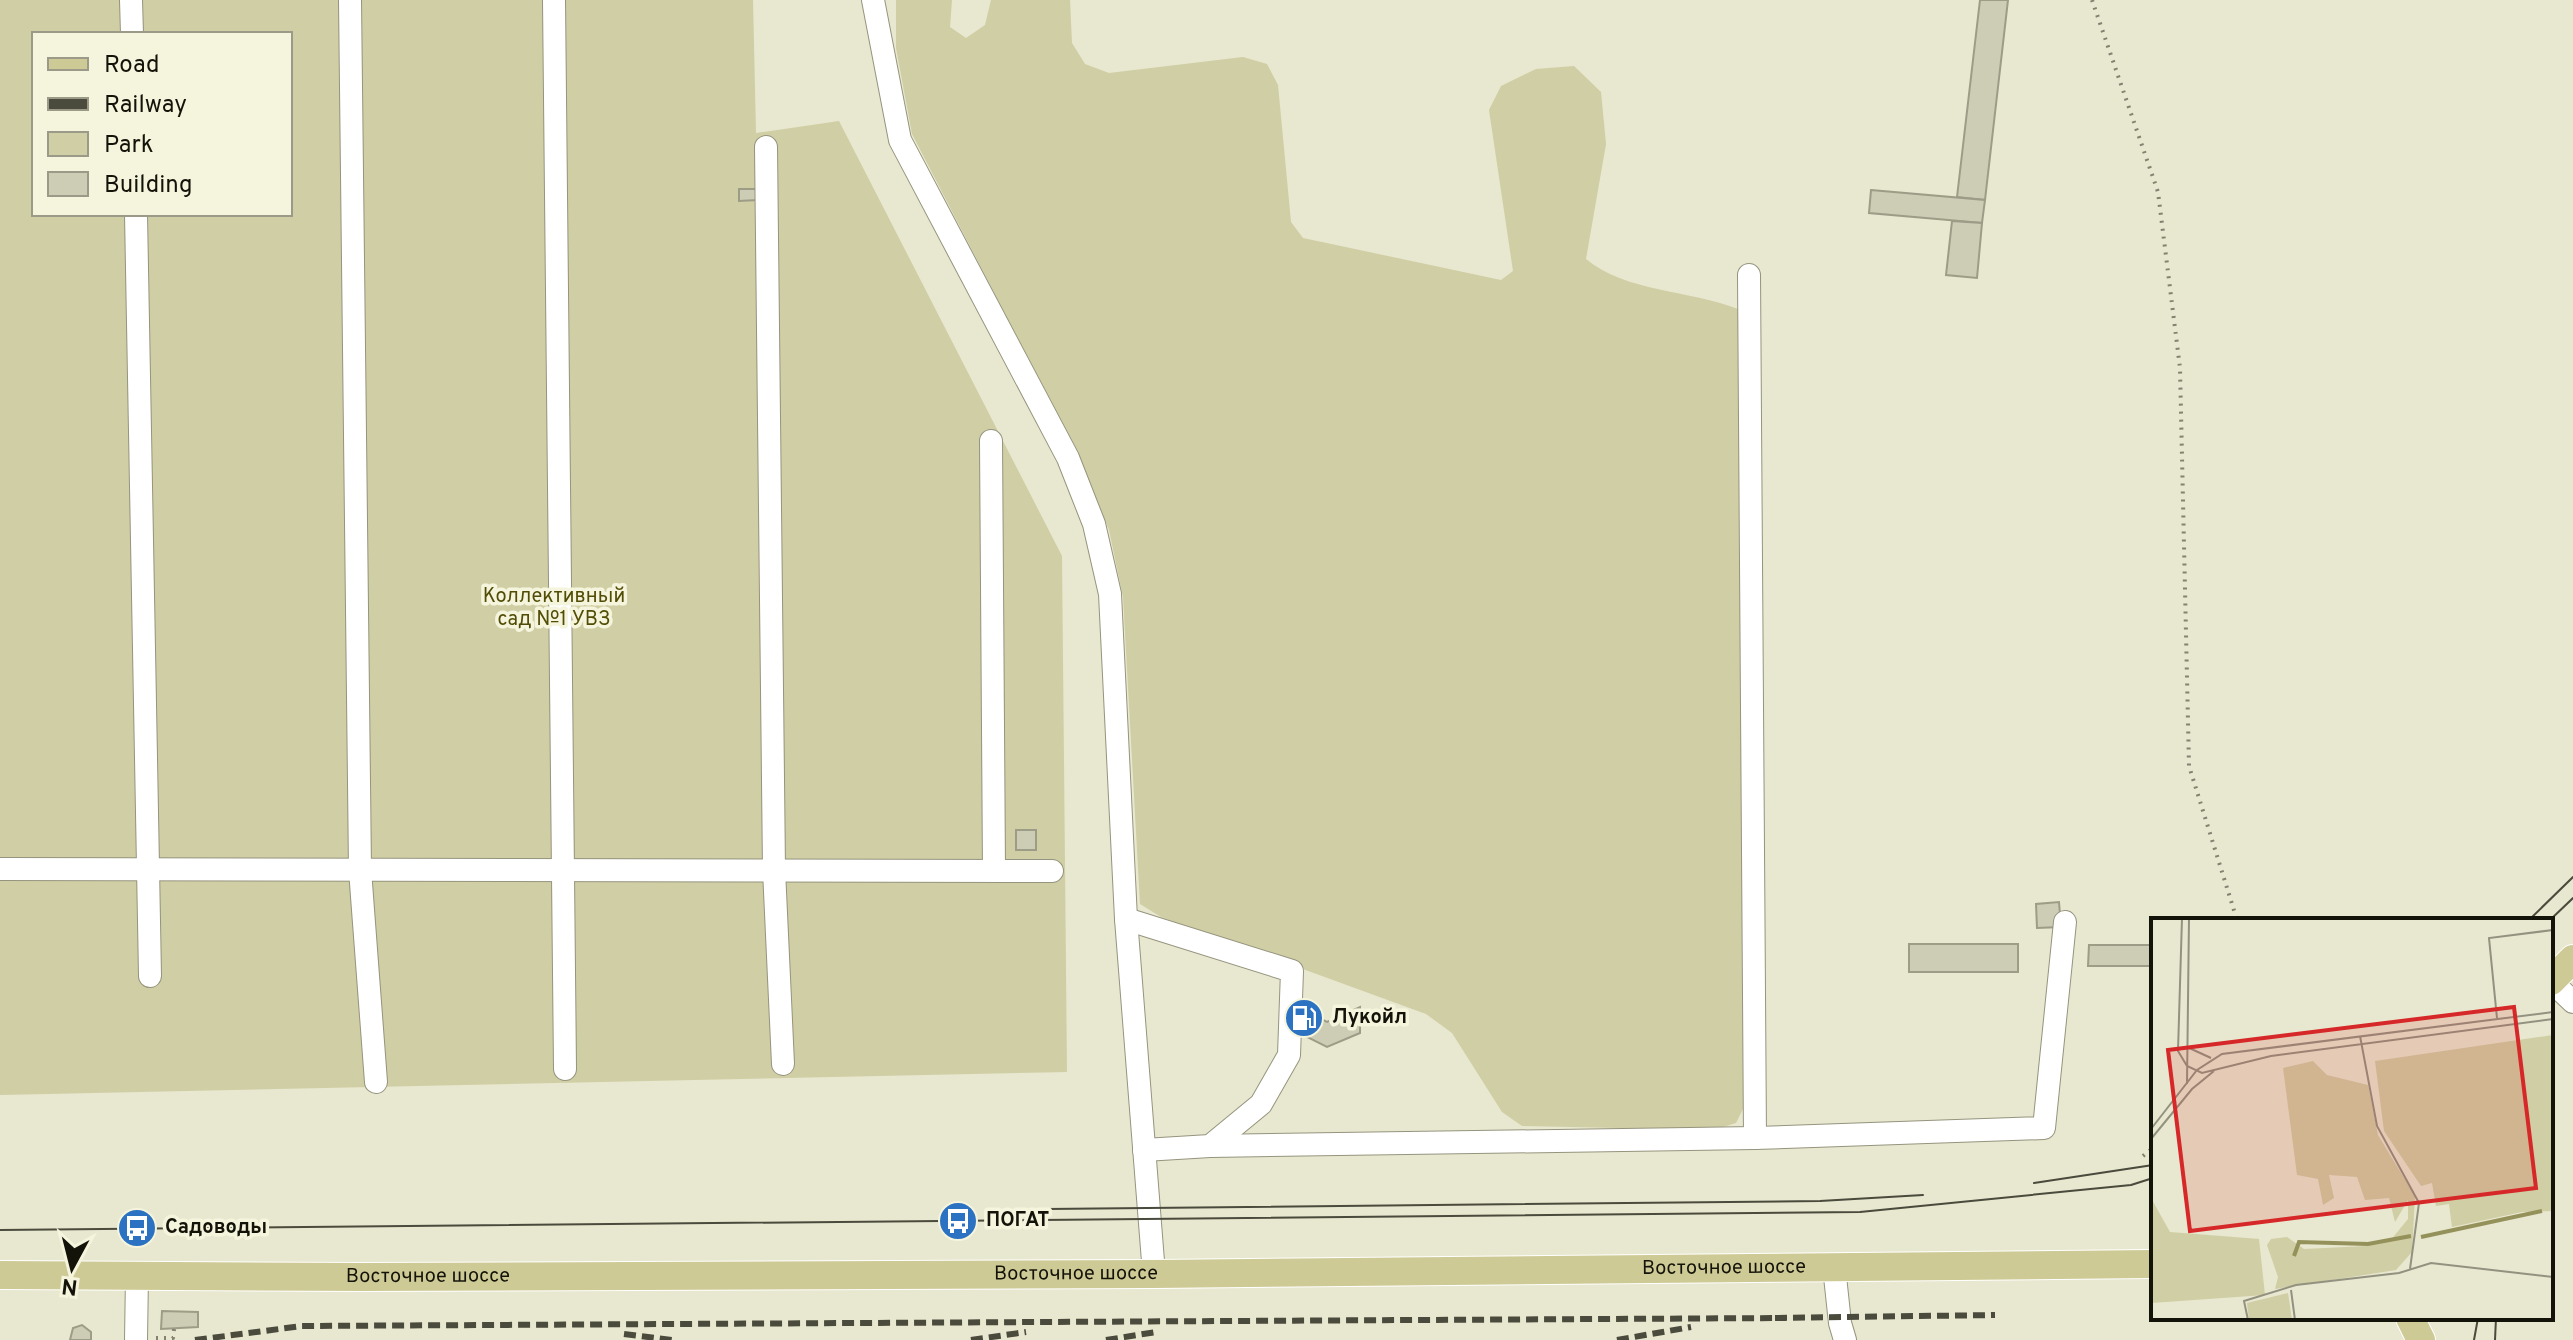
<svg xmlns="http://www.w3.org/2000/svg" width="2573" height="1340" viewBox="0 0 2573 1340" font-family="Overpass,sans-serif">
<rect width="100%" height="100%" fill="#e8e7cf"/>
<!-- green -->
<g fill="#d0cea4" fill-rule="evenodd">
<path d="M0,0H753L756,133L839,121L1062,556L1067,1072L0,1095ZM34,34H290V214H34Z"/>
<path d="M896,0H952L950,27L966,38L985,25L991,0H1070L1072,43L1085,64L1109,73L1243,57L1267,64L1278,85L1291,222L1303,238L1501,280L1513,271L1489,110L1501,86L1536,69L1574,66L1601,92L1606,144L1586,259C1625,292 1690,290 1738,309L1742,328L1745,1105L1736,1123L1713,1130L1522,1126L1502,1112L1452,1033L1426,1014L1161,917L1140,904L1123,597L1109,530L1079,457L912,134L896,48Z"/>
</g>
<!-- building -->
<g fill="#cdccb5" stroke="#9d9c86" stroke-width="2">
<polygon points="1980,0 2008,0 1985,200 1957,197"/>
<polygon points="739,189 758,189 758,200 739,201"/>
<polygon points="1871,190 1985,200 1982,223 1869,213"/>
<polygon points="1952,221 1982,223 1977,278 1946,275"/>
<rect x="1016" y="830" width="20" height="20"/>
<polygon points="2059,902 2061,927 2037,928 2036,904"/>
<rect x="1909" y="944" width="109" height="28"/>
<polygon points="2089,945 2153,945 2153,966 2088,966"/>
<polygon points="1295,1006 1327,1022 1360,1007 1360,1033 1327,1047 1295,1031"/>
<polygon points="162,1311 198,1312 198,1327 161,1329"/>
<polygon points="82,1325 91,1332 91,1340 70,1340 73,1328"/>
</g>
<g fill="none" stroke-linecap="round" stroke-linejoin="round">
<defs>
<g id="minor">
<polyline points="131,0 132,34"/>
<polyline points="350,0 360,870 376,1082"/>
<polyline points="554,0 565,1069"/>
<polyline points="873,0 900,140 1068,458 1094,524 1110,594 1126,919 1154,1274"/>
<polyline points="766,147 774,870 783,1064"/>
<polyline points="136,214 150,976"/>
<polyline points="1749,275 1755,1138"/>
<polyline points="991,441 994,871"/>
<polyline points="0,869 1052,871"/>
<polyline points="1126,919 1292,971 1289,1055 1261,1104 1210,1146 1144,1150"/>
<polyline points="2551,981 2573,1002"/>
<polyline points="1210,1146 1755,1138 2044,1128 2065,922"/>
<polyline points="1834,1267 1840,1323 1845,1340"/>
<polyline points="136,1340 137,1276"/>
</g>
<g id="major">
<polyline points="2551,981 2573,959"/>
<path id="s1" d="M0,1275L363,1277L1154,1274L2153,1264"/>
<polyline points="2410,1318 2421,1340"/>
</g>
</defs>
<!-- minor casing -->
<use href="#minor" stroke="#95947e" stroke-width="24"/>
<!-- major casing -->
<use href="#major" stroke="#fff" stroke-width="30"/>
<!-- path -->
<g stroke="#838271" stroke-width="4" stroke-dasharray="2 6" stroke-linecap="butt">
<polyline points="2092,0 2158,192 2180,368 2189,766 2237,920"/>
<polyline points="2143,1156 2153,1148"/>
<polyline points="156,1338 173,1338 174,1329"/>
</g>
<!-- minor -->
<use href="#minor" stroke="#fff" stroke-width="22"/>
<!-- major -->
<use href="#major" stroke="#ceca95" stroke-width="28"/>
<!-- tram -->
<g stroke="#4a4a3d" stroke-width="2">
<polyline points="2529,920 2573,877"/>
<polyline points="2550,920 2573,898"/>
<polyline points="2034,1183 2153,1165"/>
<polyline points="1047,1209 1820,1201 1923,1195"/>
<polyline points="0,1230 1860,1212 2131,1185 2153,1178"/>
<polyline points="2474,1340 2478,1318"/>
<polyline points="2495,1340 2496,1318"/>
</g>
<!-- rail -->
<g stroke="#4a4a3d" stroke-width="6" stroke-dasharray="12 6" stroke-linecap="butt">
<polyline points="1775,1318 1995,1315"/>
<polyline points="624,1334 672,1340"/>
<polyline points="195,1340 302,1326 1786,1318"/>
<polyline points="971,1340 1026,1332"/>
<polyline points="1106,1340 1156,1332"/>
<polyline points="1617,1340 1691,1327"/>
</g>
</g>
<!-- icons -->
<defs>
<symbol id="fuel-disc" viewBox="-11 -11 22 22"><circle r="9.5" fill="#2c72c3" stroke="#f5f4dc"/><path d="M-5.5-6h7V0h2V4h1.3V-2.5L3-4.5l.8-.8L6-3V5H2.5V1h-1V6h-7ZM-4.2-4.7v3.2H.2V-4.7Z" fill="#fff"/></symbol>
<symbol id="bus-disc" viewBox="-11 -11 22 22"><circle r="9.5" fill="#2c72c3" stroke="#f5f4dc"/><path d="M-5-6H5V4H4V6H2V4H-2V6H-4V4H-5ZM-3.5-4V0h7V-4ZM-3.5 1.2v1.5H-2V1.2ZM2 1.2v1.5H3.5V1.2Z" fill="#fff"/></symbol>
</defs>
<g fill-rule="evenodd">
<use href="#fuel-disc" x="1282" y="996" width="44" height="44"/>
<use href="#bus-disc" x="936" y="1199" width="44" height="44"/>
<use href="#bus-disc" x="115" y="1206" width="44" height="44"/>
</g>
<g text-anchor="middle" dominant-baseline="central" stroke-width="7" stroke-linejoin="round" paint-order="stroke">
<!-- park labels -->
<g font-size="20" fill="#524d06" stroke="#f5f4dc">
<text x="554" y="597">Коллективный<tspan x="554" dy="23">сад №1 УВЗ</tspan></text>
</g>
<!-- poi labels -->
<g font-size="20" font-weight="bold" fill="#13130a" stroke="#f5f4dc" text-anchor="start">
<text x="1332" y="1018">Лукойл</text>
<text x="986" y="1221">ПОГАТ</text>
<text x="165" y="1228">Садоводы</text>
</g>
<!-- street labels -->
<g font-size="20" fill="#13130a" stroke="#f5f4dc">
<text stroke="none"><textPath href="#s1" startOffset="1724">Восточное шоссе</textPath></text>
<text stroke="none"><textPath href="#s1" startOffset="1076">Восточное шоссе</textPath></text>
<text stroke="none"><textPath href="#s1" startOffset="428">Восточное шоссе</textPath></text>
</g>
</g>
<!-- overview -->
<g transform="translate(2151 918)">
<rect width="402" height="402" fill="#e8e7cf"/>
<path d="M402,117V293L371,294L301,309L298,286L285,288L281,265L270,268L233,213L224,143ZM162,143L176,157L217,167L227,217L264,278L261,334L245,352L124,371L127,359L116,327L120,321L136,319L153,331L215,328L239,323L257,301V282L244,304L238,280L214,282L206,259L178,257L183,280L172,287L167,261L146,257L132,150ZM0,280L19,314L108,321L114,377L0,385ZM137,375L141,402H98L96,385Z" fill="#d0cea4"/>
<path fill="none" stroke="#95915a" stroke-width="4" d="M270,319L391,293M143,338L148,324L217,326L260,318"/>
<path fill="none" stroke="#939280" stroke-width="2" d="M31,0L27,133L36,148L51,155L120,138L402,101M346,100L338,20L402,12M209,118L226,208L268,285L259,351M36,129L60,140M36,166L38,0M0,211L46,152L71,136L402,94M0,221L41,171L63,153M140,372L144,402M97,402L93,383L145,367L248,355L280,345L402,359"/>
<path fill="#d62828" fill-opacity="0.15" stroke="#d62828" stroke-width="4" d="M363,89L385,270L39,313L17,132Z"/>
<rect width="402" height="402" fill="none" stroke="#13130a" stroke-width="4"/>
</g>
<!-- legend -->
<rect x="32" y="32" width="260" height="184" fill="#f5f4dc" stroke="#9b9a88" stroke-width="2"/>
<rect x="48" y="58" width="40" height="12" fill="#ceca95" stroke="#9b9a88" stroke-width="2"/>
<text x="104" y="72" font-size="24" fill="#13130a">Road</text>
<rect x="48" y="98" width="40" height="12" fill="#4a4a3d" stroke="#9b9a88" stroke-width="2"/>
<text x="104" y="112" font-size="24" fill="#13130a">Railway</text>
<rect x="48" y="132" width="40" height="24" fill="#d0cea4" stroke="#9b9a88" stroke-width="2"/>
<text x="104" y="152" font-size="24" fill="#13130a">Park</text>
<rect x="48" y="172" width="40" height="24" fill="#cdccb5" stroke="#9b9a88" stroke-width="2"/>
<text x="104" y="192" font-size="24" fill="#13130a">Building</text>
<!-- north arrow -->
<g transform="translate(72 1268) rotate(187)" stroke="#f5f4dc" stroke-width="6" paint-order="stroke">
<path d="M0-6L14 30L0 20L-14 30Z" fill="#13130a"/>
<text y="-12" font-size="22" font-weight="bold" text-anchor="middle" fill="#13130a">N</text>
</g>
</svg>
